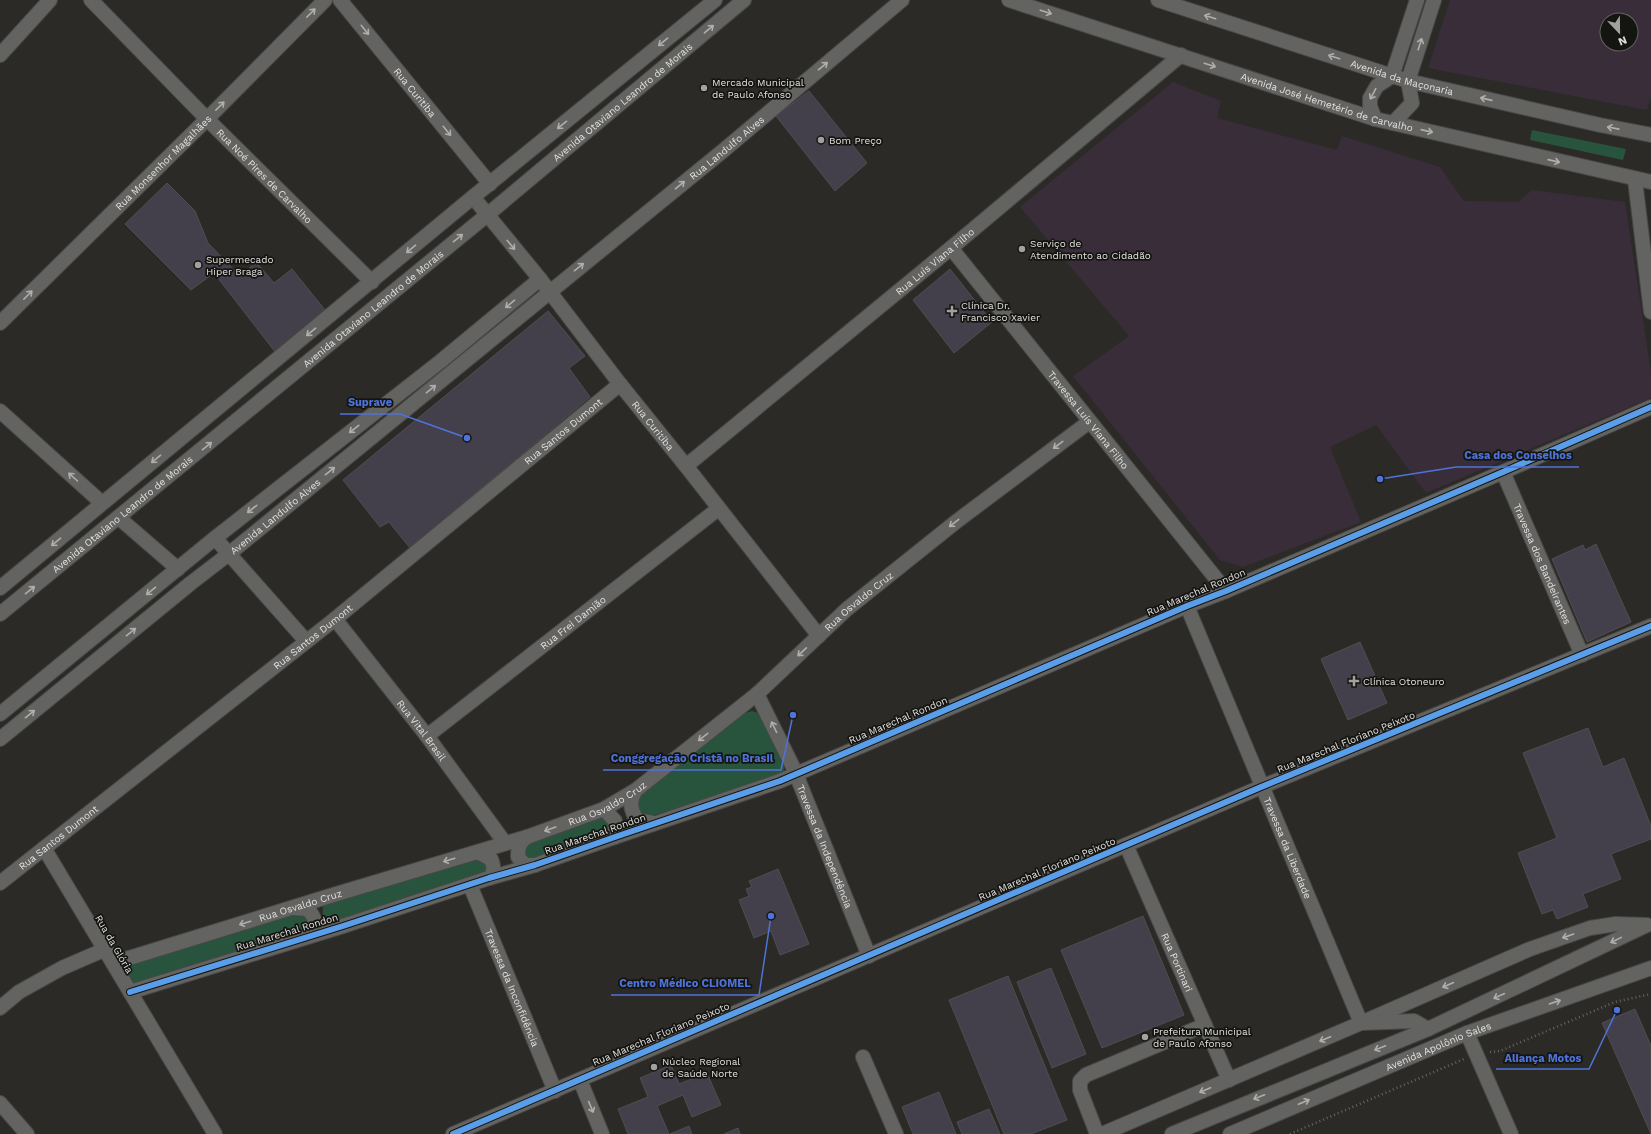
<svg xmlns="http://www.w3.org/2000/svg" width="1651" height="1134" viewBox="0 0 1651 1134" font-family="'Work Sans',sans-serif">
<rect width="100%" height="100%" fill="#2c2a27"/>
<!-- education -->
<g fill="#382d39" fill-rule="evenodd">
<path d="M1450,0H1651V97L1647,110L1428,68ZM1607,20H1631V44H1607Z"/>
<polygon points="1173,82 1221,101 1217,118 1337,150 1342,136 1440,167 1464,201 1518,202 1532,190 1625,202 1651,373 1651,398 1426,493 1376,425 1330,447 1361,522 1243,567 1220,560 1073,376 1129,336 1020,207"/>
</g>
<!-- green -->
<g fill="#28543d">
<polygon points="1532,130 1626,149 1623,160 1530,140"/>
<polygon points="752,711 758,713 761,716 784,766 784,774 777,779 651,816 644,816 638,809 637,794 741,714"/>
<polygon points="595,815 608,816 611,833 533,860 525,857 521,844"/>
<path d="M480,852L495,869L331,924C323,920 321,913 324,904Z"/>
<polygon points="300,909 314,927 131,990 116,964"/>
</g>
<!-- building -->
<g fill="#44404b" stroke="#4f4e4e">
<polygon points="809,91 867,163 835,191 776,116"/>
<polygon points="167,183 195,211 208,243 240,276 256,262 274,283 292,269 325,310 276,353 214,273 191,290 125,224"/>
<polygon points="950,269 992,322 954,353 913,300"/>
<polygon points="548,311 585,356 569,368 590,397 410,548 389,522 380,527 343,480"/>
<polygon points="1596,544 1631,622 1587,642 1552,559 1583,545 1585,550"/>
<polygon points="1360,642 1387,703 1348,720 1321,659"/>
<polygon points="1588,728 1603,767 1624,758 1651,826 1651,839 1611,854 1621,879 1583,894 1588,907 1557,919 1553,910 1542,914 1518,853 1557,838 1523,753"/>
<polygon points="778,869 809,944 780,955 771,931 754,938 739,900 749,896 746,889 752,887 749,881"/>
<polygon points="1143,916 1184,1015 1102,1048 1061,950"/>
<polygon points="1051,968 1086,1054 1052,1068 1017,982"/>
<polygon points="1008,976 1067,1120 1031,1134 1004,1134 949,1000"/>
<polygon points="1635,1009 1651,1046 1651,1134 1602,1023"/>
<polygon points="671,1065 679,1084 707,1073 721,1105 692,1117 683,1095 657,1106 669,1134 628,1134 618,1109 648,1097 640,1078"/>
<polygon points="939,1092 956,1134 913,1134 902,1107"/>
<polygon points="989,1109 1000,1134 962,1134 957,1122"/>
<polygon points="689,1126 692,1134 670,1134"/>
<polygon points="738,1128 740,1134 724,1134"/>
</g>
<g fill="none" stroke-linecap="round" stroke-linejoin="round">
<defs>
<g id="minor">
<path id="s1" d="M91,0L207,119L372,282"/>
<path id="s2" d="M340,0L490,184"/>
<path id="s3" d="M1009,0L1375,119L1651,182"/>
<path id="s4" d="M1158,0L1408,81L1600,125L1651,135"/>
<polyline points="0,55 50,0"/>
<polyline points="1375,119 1370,106 1370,98 1377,86 1392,76 1417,0"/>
<polyline points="1393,123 1412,103 1408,81 1434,0"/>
<polyline points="1635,180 1651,312"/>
<path id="s5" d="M473,197L540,279L620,384L686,466L819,636"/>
<path id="s6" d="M951,248L1226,591"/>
<path id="s7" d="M0,323L207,119L325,0"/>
<polyline points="0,411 102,503"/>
<path id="s8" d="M686,466L951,248L1181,55"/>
<path id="s9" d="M1503,472L1582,655"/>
<polyline points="119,518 178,569"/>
<polyline points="215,538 306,641"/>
<polyline points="0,588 473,197 715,0"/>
<path id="s10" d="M1187,606L1361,1023L1530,949L1590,928L1616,924L1647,925"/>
<path id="s11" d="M0,614L487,215L744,0"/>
<path id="s12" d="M335,619L427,736L505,843"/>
<path id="s13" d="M757,694L794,769L869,956"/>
<polyline points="0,714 215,538 441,361 540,279"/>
<path id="s14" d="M427,736L718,509"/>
<path id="s15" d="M0,739L191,583L230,553L724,150L902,0"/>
<path d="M636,790C629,801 630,809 637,820L653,823"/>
<polyline points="604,809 615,821 615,837"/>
<path d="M527,837C519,842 518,848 518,857L525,865H535"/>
<path id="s16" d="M1126,845L1229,1080"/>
<polyline points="44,848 215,1134"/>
<path d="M478,852L491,859C494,866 495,872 489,878"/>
<path id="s17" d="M0,883L335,619L620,384"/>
<path id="s18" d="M470,885L555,1091"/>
<path d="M293,908C309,908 312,910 316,925L310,934L303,938"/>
<path id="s19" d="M113,963L333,895L527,837L604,809L636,790L757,694L847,609L957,521L1089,422"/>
<polyline points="130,992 343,926 489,878 535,865 615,837 780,781 1187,606 1226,591 1503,472 1651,407"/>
<polyline points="0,1008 19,992 62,968 106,949"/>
<polyline points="1467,1033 1511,1134"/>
<polyline points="863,1057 896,1134"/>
<polyline points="580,1080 602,1134"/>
<polyline points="0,1103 27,1134"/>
<polyline points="453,1134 1261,787 1651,626"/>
<polyline points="1097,1134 1080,1090 1080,1081 1086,1075 1205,1025"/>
<polyline points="1102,1134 1361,1023 1414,1021 1428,1029"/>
<polyline points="1172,1134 1428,1029 1645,926"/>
<path id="s20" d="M1230,1134L1467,1033L1651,968"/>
</g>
</defs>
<!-- minor casing -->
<use href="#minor" stroke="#494846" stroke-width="16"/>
<!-- path -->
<g stroke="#666562" stroke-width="2.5" stroke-dasharray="1 3" stroke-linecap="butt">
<polyline points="1490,1052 1500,1051 1615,1002 1651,994"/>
<polyline points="1290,1134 1464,1059"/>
</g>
<!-- minor -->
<use href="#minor" stroke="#636361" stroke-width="14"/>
<defs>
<g id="cycleway">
<polyline points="130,992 343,926 489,878 535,865 615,837 780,781 1187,606 1226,591 1503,472 1651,407"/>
<polyline points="453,1134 1261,787 1651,626"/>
</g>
</defs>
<!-- cycleway casing -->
<use href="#cycleway" stroke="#141411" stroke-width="8"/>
<!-- cycleway -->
<use href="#cycleway" stroke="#5a9eea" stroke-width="6"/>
</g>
<!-- one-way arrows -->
<defs><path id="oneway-shaft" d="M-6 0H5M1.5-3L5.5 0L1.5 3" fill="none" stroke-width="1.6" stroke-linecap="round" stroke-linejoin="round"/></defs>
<g stroke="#b0afac">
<use href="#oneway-shaft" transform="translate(1046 12) rotate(18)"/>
<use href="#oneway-shaft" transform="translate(311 13) rotate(-45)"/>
<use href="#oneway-shaft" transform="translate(1210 17) rotate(-162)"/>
<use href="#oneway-shaft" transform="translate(709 29) rotate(-40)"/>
<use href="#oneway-shaft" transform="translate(365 30) rotate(51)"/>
<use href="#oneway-shaft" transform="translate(663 42) rotate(141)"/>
<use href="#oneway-shaft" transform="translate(1420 44) rotate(-72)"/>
<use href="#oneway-shaft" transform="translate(1334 57) rotate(-162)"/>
<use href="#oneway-shaft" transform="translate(1210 65) rotate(18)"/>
<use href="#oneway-shaft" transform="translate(823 66) rotate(-40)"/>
<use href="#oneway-shaft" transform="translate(1373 94) rotate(118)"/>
<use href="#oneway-shaft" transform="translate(1486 99) rotate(-167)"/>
<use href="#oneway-shaft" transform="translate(220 106) rotate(-45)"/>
<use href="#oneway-shaft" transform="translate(562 125) rotate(141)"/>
<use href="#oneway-shaft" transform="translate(1613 128) rotate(-169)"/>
<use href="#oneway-shaft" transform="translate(447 131) rotate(51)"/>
<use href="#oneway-shaft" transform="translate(1427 131) rotate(13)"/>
<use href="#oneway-shaft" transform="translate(1554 161) rotate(13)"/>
<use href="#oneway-shaft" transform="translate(680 185) rotate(-39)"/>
<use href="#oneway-shaft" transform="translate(458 238) rotate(-39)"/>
<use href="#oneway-shaft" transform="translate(511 245) rotate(50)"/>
<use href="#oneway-shaft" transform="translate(411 249) rotate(140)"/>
<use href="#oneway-shaft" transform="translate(579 267) rotate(-39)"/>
<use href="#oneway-shaft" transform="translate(28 295) rotate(-45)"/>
<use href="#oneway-shaft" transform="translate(510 304) rotate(140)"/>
<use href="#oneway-shaft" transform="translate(311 332) rotate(140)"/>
<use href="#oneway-shaft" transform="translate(431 389) rotate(-39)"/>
<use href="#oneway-shaft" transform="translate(354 429) rotate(142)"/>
<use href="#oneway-shaft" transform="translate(1058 445) rotate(143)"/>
<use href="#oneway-shaft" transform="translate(207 446) rotate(-39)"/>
<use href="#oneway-shaft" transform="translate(156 459) rotate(141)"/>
<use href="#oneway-shaft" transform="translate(330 471) rotate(-39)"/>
<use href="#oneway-shaft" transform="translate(73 477) rotate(-138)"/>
<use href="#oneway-shaft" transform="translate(252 509) rotate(142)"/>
<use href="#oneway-shaft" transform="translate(954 523) rotate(142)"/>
<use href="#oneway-shaft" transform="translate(56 542) rotate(140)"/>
<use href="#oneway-shaft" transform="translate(30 590) rotate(-39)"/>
<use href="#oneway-shaft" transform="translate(151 591) rotate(141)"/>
<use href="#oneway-shaft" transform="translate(131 632) rotate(-39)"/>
<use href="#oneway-shaft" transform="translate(802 652) rotate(137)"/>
<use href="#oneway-shaft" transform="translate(30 714) rotate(-39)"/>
<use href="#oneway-shaft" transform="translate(774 727) rotate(-116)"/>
<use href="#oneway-shaft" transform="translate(703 737) rotate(142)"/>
<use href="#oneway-shaft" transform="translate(550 829) rotate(160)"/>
<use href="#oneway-shaft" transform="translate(449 860) rotate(163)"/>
<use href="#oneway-shaft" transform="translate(245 923) rotate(163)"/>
<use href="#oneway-shaft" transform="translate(1568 936) rotate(161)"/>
<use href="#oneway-shaft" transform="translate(1616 940) rotate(154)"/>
<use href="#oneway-shaft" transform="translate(1448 985) rotate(156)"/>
<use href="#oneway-shaft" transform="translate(1499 996) rotate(155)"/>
<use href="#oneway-shaft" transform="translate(1555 1002) rotate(-19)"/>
<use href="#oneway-shaft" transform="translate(1325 1039) rotate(157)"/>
<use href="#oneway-shaft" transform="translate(1380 1048) rotate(158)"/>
<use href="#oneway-shaft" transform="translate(1205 1090) rotate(157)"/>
<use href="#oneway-shaft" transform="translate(1259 1097) rotate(158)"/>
<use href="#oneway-shaft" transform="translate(1304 1102) rotate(-23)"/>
<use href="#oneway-shaft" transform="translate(591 1107) rotate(67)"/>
</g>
<!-- markers -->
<g fill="#a3a19e" stroke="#141411" stroke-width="1.5">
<circle cx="704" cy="88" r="4"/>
<circle cx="821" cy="140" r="4"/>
<circle cx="1022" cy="249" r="4"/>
<circle cx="198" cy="265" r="4"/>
<path d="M950 305h4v4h4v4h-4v4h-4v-4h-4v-4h4z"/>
<path d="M1352 675h4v4h4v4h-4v4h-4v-4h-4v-4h4z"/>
<circle cx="1145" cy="1037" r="4"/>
<circle cx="654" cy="1067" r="4"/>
</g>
<g text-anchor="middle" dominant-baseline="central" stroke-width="3.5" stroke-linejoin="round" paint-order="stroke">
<!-- street labels -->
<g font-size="10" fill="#e3e1de" stroke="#141411">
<text stroke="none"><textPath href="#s4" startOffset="256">Avenida da Maçonaria</textPath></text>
<text stroke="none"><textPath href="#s2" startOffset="119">Rua Curitiba</textPath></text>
<text stroke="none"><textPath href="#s3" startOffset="334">Avenida José Hemetério de Carvalho</textPath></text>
<text stroke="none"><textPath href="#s11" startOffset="806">Avenida Otaviano Leandro de Morais</textPath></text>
<text stroke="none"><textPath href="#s15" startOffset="937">Rua Landulfo Alves</textPath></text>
<text stroke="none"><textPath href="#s7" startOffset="229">Rua Monsenhor Magalhães</textPath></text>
<text stroke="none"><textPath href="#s1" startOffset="247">Rua Noé Pires de Carvalho</textPath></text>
<text stroke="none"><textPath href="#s8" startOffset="322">Rua Luís Viana Filho</textPath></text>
<text stroke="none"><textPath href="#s11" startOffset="482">Avenida Otaviano Leandro de Morais</textPath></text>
<text stroke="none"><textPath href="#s6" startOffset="220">Travessa Luís Viana Filho</textPath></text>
<text stroke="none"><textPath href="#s5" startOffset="291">Rua Curitiba</textPath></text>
<text stroke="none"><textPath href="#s17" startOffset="722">Rua Santos Dumont</textPath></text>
<text stroke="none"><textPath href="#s11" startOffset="158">Avenida Otaviano Leandro de Morais</textPath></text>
<text stroke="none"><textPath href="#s15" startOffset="354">Avenida Landulfo Alves</textPath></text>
<text stroke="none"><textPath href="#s9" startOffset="100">Travessa dos Bandeirantes</textPath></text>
<text transform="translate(1196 592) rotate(-23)">Rua Marechal Rondon</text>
<text stroke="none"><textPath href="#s19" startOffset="844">Rua Osvaldo Cruz</textPath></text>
<text stroke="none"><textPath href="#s14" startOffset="185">Rua Frei Damião</textPath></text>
<text stroke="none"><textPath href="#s17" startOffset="398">Rua Santos Dumont</textPath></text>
<text transform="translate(898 720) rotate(-23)">Rua Marechal Rondon</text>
<text stroke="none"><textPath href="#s12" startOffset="141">Rua Vital Brasil</textPath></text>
<text transform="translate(1346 742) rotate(-22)">Rua Marechal Floriano Peixoto</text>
<text stroke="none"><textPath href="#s19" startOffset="520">Rua Osvaldo Cruz</textPath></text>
<text transform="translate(595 834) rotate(-19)">Rua Marechal Rondon</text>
<text stroke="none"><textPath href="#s17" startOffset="74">Rua Santos Dumont</textPath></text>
<text stroke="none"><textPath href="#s13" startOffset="167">Travessa da Independência</textPath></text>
<text stroke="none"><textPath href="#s10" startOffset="262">Travessa da Liberdade</textPath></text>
<text transform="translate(1047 869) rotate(-23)">Rua Marechal Floriano Peixoto</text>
<text stroke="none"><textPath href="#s19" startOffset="196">Rua Osvaldo Cruz</textPath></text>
<text transform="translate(287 932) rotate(-17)">Rua Marechal Rondon</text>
<text transform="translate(114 944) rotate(60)">Rua da Glória</text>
<text stroke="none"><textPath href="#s16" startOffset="128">Rua Portinari</textPath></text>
<text stroke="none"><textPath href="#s18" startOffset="111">Travessa da Inconfidência</textPath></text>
<text transform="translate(661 1034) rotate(-23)">Rua Marechal Floriano Peixoto</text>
<text stroke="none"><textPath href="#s20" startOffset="226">Avenida Apolônio Sales</textPath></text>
</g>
<!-- poi labels -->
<g font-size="10" fill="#e3e1de" stroke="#141411" text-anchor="start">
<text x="712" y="82">Mercado Municipal<tspan x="712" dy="12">de Paulo Afonso</tspan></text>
<text x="829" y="140">Bom Preço</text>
<text x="1030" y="243">Serviço de<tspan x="1030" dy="12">Atendimento ao Cidadão</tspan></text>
<text x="206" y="259">Supermecado<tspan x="206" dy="12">Hiper Braga</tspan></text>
<text x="961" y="305">Clínica Dr.<tspan x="961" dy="12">Francisco Xavier</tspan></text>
<text x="1363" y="681">Clínica Otoneuro</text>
<text x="1153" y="1031">Prefeitura Municipal<tspan x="1153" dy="12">de Paulo Afonso</tspan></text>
<text x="662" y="1061">Núcleo Regional<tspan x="662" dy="12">de Saúde Norte</tspan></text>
</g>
</g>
<!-- callouts -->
<path fill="none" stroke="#4e73da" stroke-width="1.5" d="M467 438L400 414H340M1380 479L1456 467H1579M793 715L781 770H603M771 916L759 995H611M1617 1010L1589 1069H1496"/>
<g fill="#4e73da" stroke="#141411" stroke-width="1.5">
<circle cx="467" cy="438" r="4"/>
<circle cx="1380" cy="479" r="4"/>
<circle cx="793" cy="715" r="4"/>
<circle cx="771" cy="916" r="4"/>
<circle cx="1617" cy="1010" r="4"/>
</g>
<g font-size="11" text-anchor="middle" font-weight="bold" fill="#4e73da" stroke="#141411" stroke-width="3.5" stroke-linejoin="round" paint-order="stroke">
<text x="370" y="406">Suprave</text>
<text x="1518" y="459">Casa dos Conselhos</text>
<text x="692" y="762">Conggregação Cristã no Brasil</text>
<text x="685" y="987">Centro Médico CLIOMEL</text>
<text x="1543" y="1062">Aliança Motos</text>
</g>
<!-- north arrow -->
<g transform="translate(1619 32) rotate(158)"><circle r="19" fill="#141411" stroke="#676663"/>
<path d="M0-3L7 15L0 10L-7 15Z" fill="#a3a19e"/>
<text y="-6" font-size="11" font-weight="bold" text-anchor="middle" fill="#e3e1de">N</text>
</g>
</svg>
